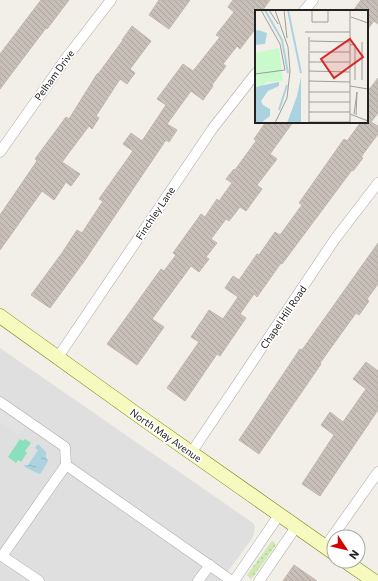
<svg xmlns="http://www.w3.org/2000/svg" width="378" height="581" viewBox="0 0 378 581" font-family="Commissioner,sans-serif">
<defs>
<pattern id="grass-dots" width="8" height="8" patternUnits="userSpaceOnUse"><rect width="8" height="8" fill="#cdebb0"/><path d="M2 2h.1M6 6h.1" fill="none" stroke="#b0c997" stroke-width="1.8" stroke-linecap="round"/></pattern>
<pattern id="water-ripples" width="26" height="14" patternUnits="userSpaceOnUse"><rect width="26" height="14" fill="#aad3df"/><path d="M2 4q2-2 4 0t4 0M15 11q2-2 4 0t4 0" fill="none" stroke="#92b5bf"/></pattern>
<pattern id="building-back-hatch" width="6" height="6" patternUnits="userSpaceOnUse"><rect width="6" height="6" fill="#c7bfb8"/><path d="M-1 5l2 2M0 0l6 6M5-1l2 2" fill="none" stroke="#aba49e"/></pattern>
</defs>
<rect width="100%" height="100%" fill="#f2efe9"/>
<!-- residential -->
<polygon fill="#e0dfdf" points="0,348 253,523 255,527 253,537 221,581 0,581"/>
<!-- grass -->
<polygon fill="url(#grass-dots)" points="272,541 274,542 276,545 253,577 250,578 247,575"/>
<!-- pitch -->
<polygon fill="#88e0be" points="20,439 23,441 25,439 31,443 25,451 27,453 21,462 18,460 16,463 8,457"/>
<!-- parking -->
<polygon fill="#e2e2e2" points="0,409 25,426 19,435 0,422"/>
<!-- water -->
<polygon fill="url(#water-ripples)" points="38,444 46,452 46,457 48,461 41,473 39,474 25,467 24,465 28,465 38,450 35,448"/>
<!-- building -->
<g fill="url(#building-back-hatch)" stroke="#c4b6ab">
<polygon points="41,0 69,0 47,29 46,28 0,89 0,54"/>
<polygon points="159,0 190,0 169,29 149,15"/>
<polygon points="233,0 270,0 262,11 256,11 256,28 240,49 237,46 223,64 226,66 212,85 213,86 203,100 191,91 167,124 177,130 169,142 166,140 85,260 50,308 31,295 62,253 77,230 82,233 103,201 99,199 133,151 123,144 131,133 142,141 166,105 157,99 183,64 193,71 220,37 216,35 234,12 228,7"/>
<polygon points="361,0 378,0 378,24 374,21 367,30 367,11 353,11"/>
<polygon points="132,26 151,41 130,69 135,73 127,84 120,79 96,116 99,118 92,129 89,126 62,162 80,174 71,186 66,182 54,200 42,191 0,250 0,215 37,161 35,159 66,117 69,119 97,74 98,74 123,40 122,40"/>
<polygon points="378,78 378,113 371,122 378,126 378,134 361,157 363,158 353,171 352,170 282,264 281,263 257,297 254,294 240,314 246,318 220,356 217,354 185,401 167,388 199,342 191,337 209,310 223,319 238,297 225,288 233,276 239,280 257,254 259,255 275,232 280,235 302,205 299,203 344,139 347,141 361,122 367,122 367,92"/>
<polygon points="266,122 293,122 270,154 277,159 257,185 262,189 246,211 240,207 229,221 226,219 211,239 217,243 206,257 209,259 199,272 191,266 152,319 164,327 137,365 107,344 161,269 164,271 176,255 173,253 201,214 205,217 217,199 219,201 232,183 226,179 234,169 235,170 256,141 254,139"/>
<polygon points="378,243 378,284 367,299 369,301 359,315 356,313 320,363 321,364 259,454 239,440 300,349 302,350"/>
<polygon points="366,362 378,371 378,410 320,496 302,484 334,435 321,425 330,412 343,422 366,389 353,379"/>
<polygon points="294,565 317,581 283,581"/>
</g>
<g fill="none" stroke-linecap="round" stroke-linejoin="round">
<defs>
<g id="street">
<polyline points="304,11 313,0"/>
<polyline points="0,152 67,57 111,0"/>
<polyline points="58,357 213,128 256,73"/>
<polyline points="0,402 65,447 66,465 232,581"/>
<polyline points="191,453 335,239 378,183"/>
<polyline points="325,547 378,472"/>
<polyline points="0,556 2,556 39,581"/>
<polyline points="2,556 66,465"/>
<polyline points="198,581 210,565"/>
<polyline points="234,581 279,515"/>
<polyline points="259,581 296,527"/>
</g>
<g id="secondary">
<polyline points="0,316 149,423 334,553"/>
<polyline points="345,561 374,581"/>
</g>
</defs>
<!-- street casing -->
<use href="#street" stroke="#a9a9a9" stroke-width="11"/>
<!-- secondary casing -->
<use href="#secondary" stroke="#707d05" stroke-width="15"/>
<!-- street -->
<use href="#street" stroke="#fff" stroke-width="10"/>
<!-- secondary -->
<use href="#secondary" stroke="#f7fabf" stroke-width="14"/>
</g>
<g text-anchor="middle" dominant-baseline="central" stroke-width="3.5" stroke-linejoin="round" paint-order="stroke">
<!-- street labels -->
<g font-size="10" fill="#222" stroke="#fff">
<text transform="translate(54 75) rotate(-54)">Pelham Drive</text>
<text transform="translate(155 213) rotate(-56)">Finchley Lane</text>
<text transform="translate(283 317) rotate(-56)">Chapel Hill Road</text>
<text transform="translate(166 435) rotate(35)">North May Avenue</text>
</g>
</g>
<!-- overview -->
<g transform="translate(255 10)">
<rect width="113" height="113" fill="#f2efe9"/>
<path d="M24,38L28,71L11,72L8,76L0,75V43Z" fill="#c8facc"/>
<path d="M3,20L12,23L10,34L0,35V21ZM46,67V113H32L42,86ZM24,72V76L13,81L6,91L8,95L15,99V106L7,112L0,113V77Z" fill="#aad3df"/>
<path fill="none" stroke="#aad3df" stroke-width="2" d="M10,0L27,30L33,63M33,0L46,63M24,100L32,75"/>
<path fill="none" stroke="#9f9d99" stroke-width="1" d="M14,0L23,14M29,0L32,28M57,0V12H73V0M95,0V113M96,7L113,13M50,22H95M54,27V113M55,31L95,32M107,32V70M95,35L100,34V70M55,42H95M54,52H95M54,61L95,62M0,64L30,60L25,34L6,0M54,71L95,72M95,76L113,79M54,82H95M54,92H95M54,102H95M95,104L113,111M99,104L102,82L101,105M54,112H95M20,113L32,88L35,61L33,37L20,0"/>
<path fill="#d62828" fill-opacity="0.15" stroke="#d62828" stroke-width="2" d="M95,29L108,47L79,68L66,49Z"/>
<rect width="113" height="113" fill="none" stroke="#222" stroke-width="2"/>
</g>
<!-- north arrow -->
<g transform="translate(346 549) rotate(125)"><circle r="19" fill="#ffffff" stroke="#a7a7a7"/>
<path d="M0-3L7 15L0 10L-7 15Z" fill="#d40000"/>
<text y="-6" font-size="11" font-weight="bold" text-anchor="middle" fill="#222222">N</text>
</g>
</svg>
